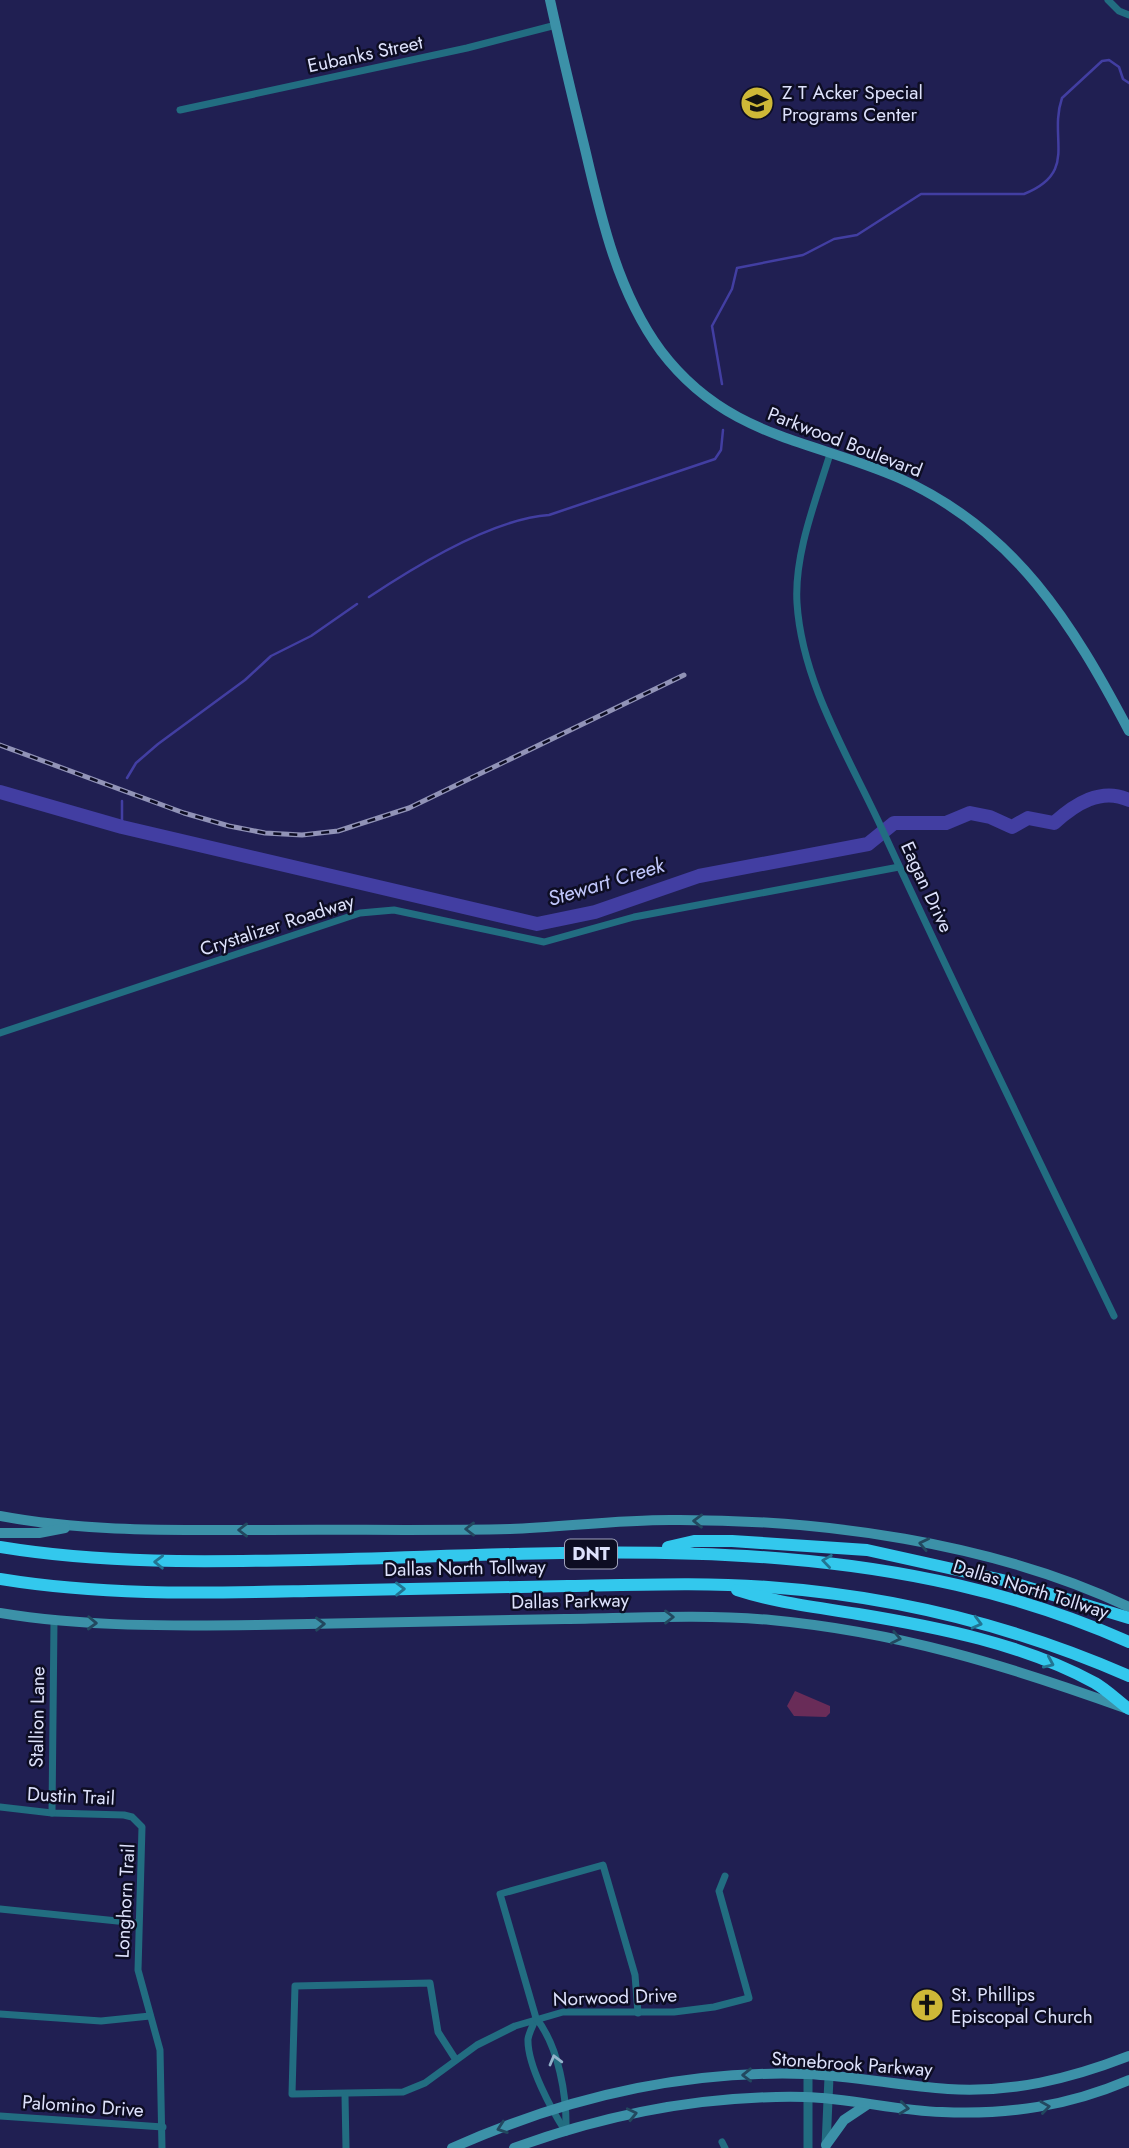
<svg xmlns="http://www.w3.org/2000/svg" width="1129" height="2148" viewBox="0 0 1129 2148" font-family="Jost,sans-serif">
<rect width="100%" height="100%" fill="#201f52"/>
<!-- green -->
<polygon fill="#692c58" points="795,1691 830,1706 830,1713 826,1717 794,1716 787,1706"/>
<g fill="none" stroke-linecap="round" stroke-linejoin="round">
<!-- stream -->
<g stroke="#423ea2" stroke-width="2.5">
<path d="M722,384L712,326L732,289L737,268L803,255L834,239L857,235L921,194H1024C1079,172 1048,139 1062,98L1102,61L1109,60L1119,67L1123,79L1129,83"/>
<path d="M369,597C417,565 492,519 549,515L715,459L721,450L723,430"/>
<polyline points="127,778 136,763 158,744 245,680 271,656 311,636 357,604"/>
<polyline points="122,801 122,827"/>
</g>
<!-- river -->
<path stroke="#423ea2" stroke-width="14" d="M0,792L122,827L537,924L595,912L699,876L868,844L894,823H946L970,813L990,817L1012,827L1028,818L1054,823C1075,804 1101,787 1129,800"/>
<!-- minor -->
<g stroke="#226d81" stroke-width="7">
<polyline points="1108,0 1119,11 1129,15"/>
<polyline points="180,110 467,48 556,25"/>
<path d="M830,454C816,500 794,554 797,603C802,683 849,757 882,829C957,992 1036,1154 1114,1316"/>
<polyline points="0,1033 360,913 394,910 544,942 634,917 899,867"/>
<polyline points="0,1807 52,1813 124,1815 132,1817 142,1827 138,1970 160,2050 162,2148"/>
<polyline points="52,1813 54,1621"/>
<polyline points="0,1909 137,1923"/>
<polyline points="0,2014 101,2021 150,2016"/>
<path d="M536,2018C534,2024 529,2032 528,2039C527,2065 552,2111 566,2132"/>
<polyline points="456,2060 438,2032 430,1983 295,1986 292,2094 403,2092 425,2083 477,2045 515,2026 563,2012 674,2012 714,2007 749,1998 719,1891 725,1876"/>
<polyline points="345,2095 346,2148"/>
<polyline points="0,2116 163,2127"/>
<path d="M566,2132C567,2096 559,2047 536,2018L500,1894L603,1865L635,1975L638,2013"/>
<polyline points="722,2142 725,2148"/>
</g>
<!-- tertiary -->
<g stroke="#226d81" stroke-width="9">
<polyline points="808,2074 808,2148"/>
<polyline points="826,2146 829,2077"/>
</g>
<!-- secondary -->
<g stroke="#3c91a8" stroke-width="10">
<path d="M550,0C561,50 573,100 585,149C601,218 618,293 661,351C727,438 810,439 899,478C1015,530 1072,623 1129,731"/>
<path d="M0,1516C85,1532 171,1530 257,1530C341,1529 426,1531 510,1529C563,1527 617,1520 670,1520C820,1519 992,1542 1129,1607"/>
<polyline points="0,1533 39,1533 65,1528"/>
<path d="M0,1613C84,1627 171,1626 257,1625C360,1623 463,1621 565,1619C634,1618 703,1614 771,1620C899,1632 1005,1665 1125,1708"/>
<polyline points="826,2145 844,2120 868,2104"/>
<path d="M452,2148C564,2098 684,2070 806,2074C854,2076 901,2086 948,2089C1012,2093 1070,2079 1129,2056"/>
<path d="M514,2148C607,2114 706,2095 805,2097C851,2098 897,2111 942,2112C1009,2115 1068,2106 1129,2080"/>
</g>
<!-- motorway -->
<g stroke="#33c8ed" stroke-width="12">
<path d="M0,1547C103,1564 205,1562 309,1560C588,1554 866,1525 1129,1642"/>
<polyline points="668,1547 694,1541 732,1541 867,1550 1007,1581 1129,1618"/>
<path d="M0,1579C103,1596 205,1593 309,1591C395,1589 481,1587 568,1586C635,1585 702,1582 768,1587C892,1596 1015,1626 1129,1676"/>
<path d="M737,1590C777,1603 817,1607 858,1614C937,1627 1024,1644 1095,1683C1107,1690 1118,1701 1129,1709"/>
</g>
<defs>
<polyline id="rail" points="0,745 184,813 229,826 265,833 302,835 338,831 409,808 684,675"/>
</defs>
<!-- rail casing -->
<use href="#rail" stroke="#9193b7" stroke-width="5"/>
<!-- rail -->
<use href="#rail" stroke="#0d0d23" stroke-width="2.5" stroke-dasharray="8" stroke-linecap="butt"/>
</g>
<!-- one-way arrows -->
<defs><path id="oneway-chevron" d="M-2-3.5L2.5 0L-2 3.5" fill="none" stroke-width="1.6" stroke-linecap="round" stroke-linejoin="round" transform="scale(1.75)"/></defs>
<g stroke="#22485f">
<use href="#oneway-chevron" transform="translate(698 1521) rotate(-179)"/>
<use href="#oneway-chevron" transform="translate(470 1529) rotate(180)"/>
<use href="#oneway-chevron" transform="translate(243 1530) rotate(180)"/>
<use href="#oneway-chevron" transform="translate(924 1544) rotate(-168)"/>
<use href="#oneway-chevron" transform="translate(669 1617)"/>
<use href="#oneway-chevron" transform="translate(92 1623) rotate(2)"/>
<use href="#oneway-chevron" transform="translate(320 1624) rotate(-1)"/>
<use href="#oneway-chevron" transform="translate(896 1638) rotate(11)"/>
<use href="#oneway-chevron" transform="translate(747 2075) rotate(179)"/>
<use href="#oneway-chevron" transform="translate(1045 2107) rotate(-8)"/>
<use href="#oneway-chevron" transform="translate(904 2108) rotate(7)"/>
<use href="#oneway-chevron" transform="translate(632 2114) rotate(-13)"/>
<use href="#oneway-chevron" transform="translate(502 2128) rotate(161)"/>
</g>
<g stroke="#227492">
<use href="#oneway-chevron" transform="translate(827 1561) rotate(-172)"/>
<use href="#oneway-chevron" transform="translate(159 1562) rotate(-179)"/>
<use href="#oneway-chevron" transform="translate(400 1589) rotate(-1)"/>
<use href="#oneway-chevron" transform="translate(977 1623) rotate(15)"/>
<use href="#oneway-chevron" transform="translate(1049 1663) rotate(24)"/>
</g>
<use stroke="#93b3cb" href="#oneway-chevron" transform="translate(555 2060) rotate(-105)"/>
<!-- icons -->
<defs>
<symbol id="school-disc" viewBox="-11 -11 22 22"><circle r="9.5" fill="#ceb837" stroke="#0d0d23"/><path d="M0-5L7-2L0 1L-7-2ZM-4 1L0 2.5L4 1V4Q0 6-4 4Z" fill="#111"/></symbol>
<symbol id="church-disc" viewBox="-11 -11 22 22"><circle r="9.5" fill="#ceb837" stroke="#0d0d23"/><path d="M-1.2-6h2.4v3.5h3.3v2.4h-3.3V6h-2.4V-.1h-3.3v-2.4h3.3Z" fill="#111"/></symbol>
</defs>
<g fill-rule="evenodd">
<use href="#school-disc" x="738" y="84" width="38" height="38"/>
<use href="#church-disc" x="908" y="1986" width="38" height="38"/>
</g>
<g text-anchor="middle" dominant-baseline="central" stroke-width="5" stroke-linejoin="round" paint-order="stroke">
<!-- shield labels -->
<rect fill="#0d0d23" stroke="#9fa2bb" stroke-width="2" x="565" y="1539.5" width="52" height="29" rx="5"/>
<g font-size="18" font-weight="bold" fill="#dee2fc">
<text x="591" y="1554">DNT</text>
</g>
<!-- street labels -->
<g font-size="19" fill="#dee2fc" stroke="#0d0d23">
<text transform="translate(365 54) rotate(-12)">Eubanks Street</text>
<text transform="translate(845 442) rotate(21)">Parkwood Boulevard</text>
<text transform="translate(927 887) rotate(65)">Eagan Drive</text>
<text transform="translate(277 925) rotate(-18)">Crystalizer Roadway</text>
<text transform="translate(465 1568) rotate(-1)">Dallas North Tollway</text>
<text transform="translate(1031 1589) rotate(17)">Dallas North Tollway</text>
<text transform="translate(570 1601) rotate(-1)">Dallas Parkway</text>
<text transform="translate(37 1717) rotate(-89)">Stallion Lane</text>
<text transform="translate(71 1796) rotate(3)">Dustin Trail</text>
<text transform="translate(125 1901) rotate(-87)">Longhorn Trail</text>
<text transform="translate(615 1997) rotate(-2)">Norwood Drive</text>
<text transform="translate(852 2064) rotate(4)">Stonebrook Parkway</text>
<text transform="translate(83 2106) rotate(4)">Palomino Drive</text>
</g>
<!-- poi labels -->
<g font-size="19" fill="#dee2fc" stroke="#0d0d23" text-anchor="start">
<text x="782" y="92">Z T Acker Special<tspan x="782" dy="22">Programs Center</tspan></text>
<text x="951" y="1994">St. Phillips<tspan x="951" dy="22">Episcopal Church</tspan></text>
</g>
<!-- water labels -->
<g font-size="21" font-style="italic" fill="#c1c7fc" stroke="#0d0d23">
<text transform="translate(606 882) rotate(-17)">Stewart Creek</text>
</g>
</g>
</svg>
